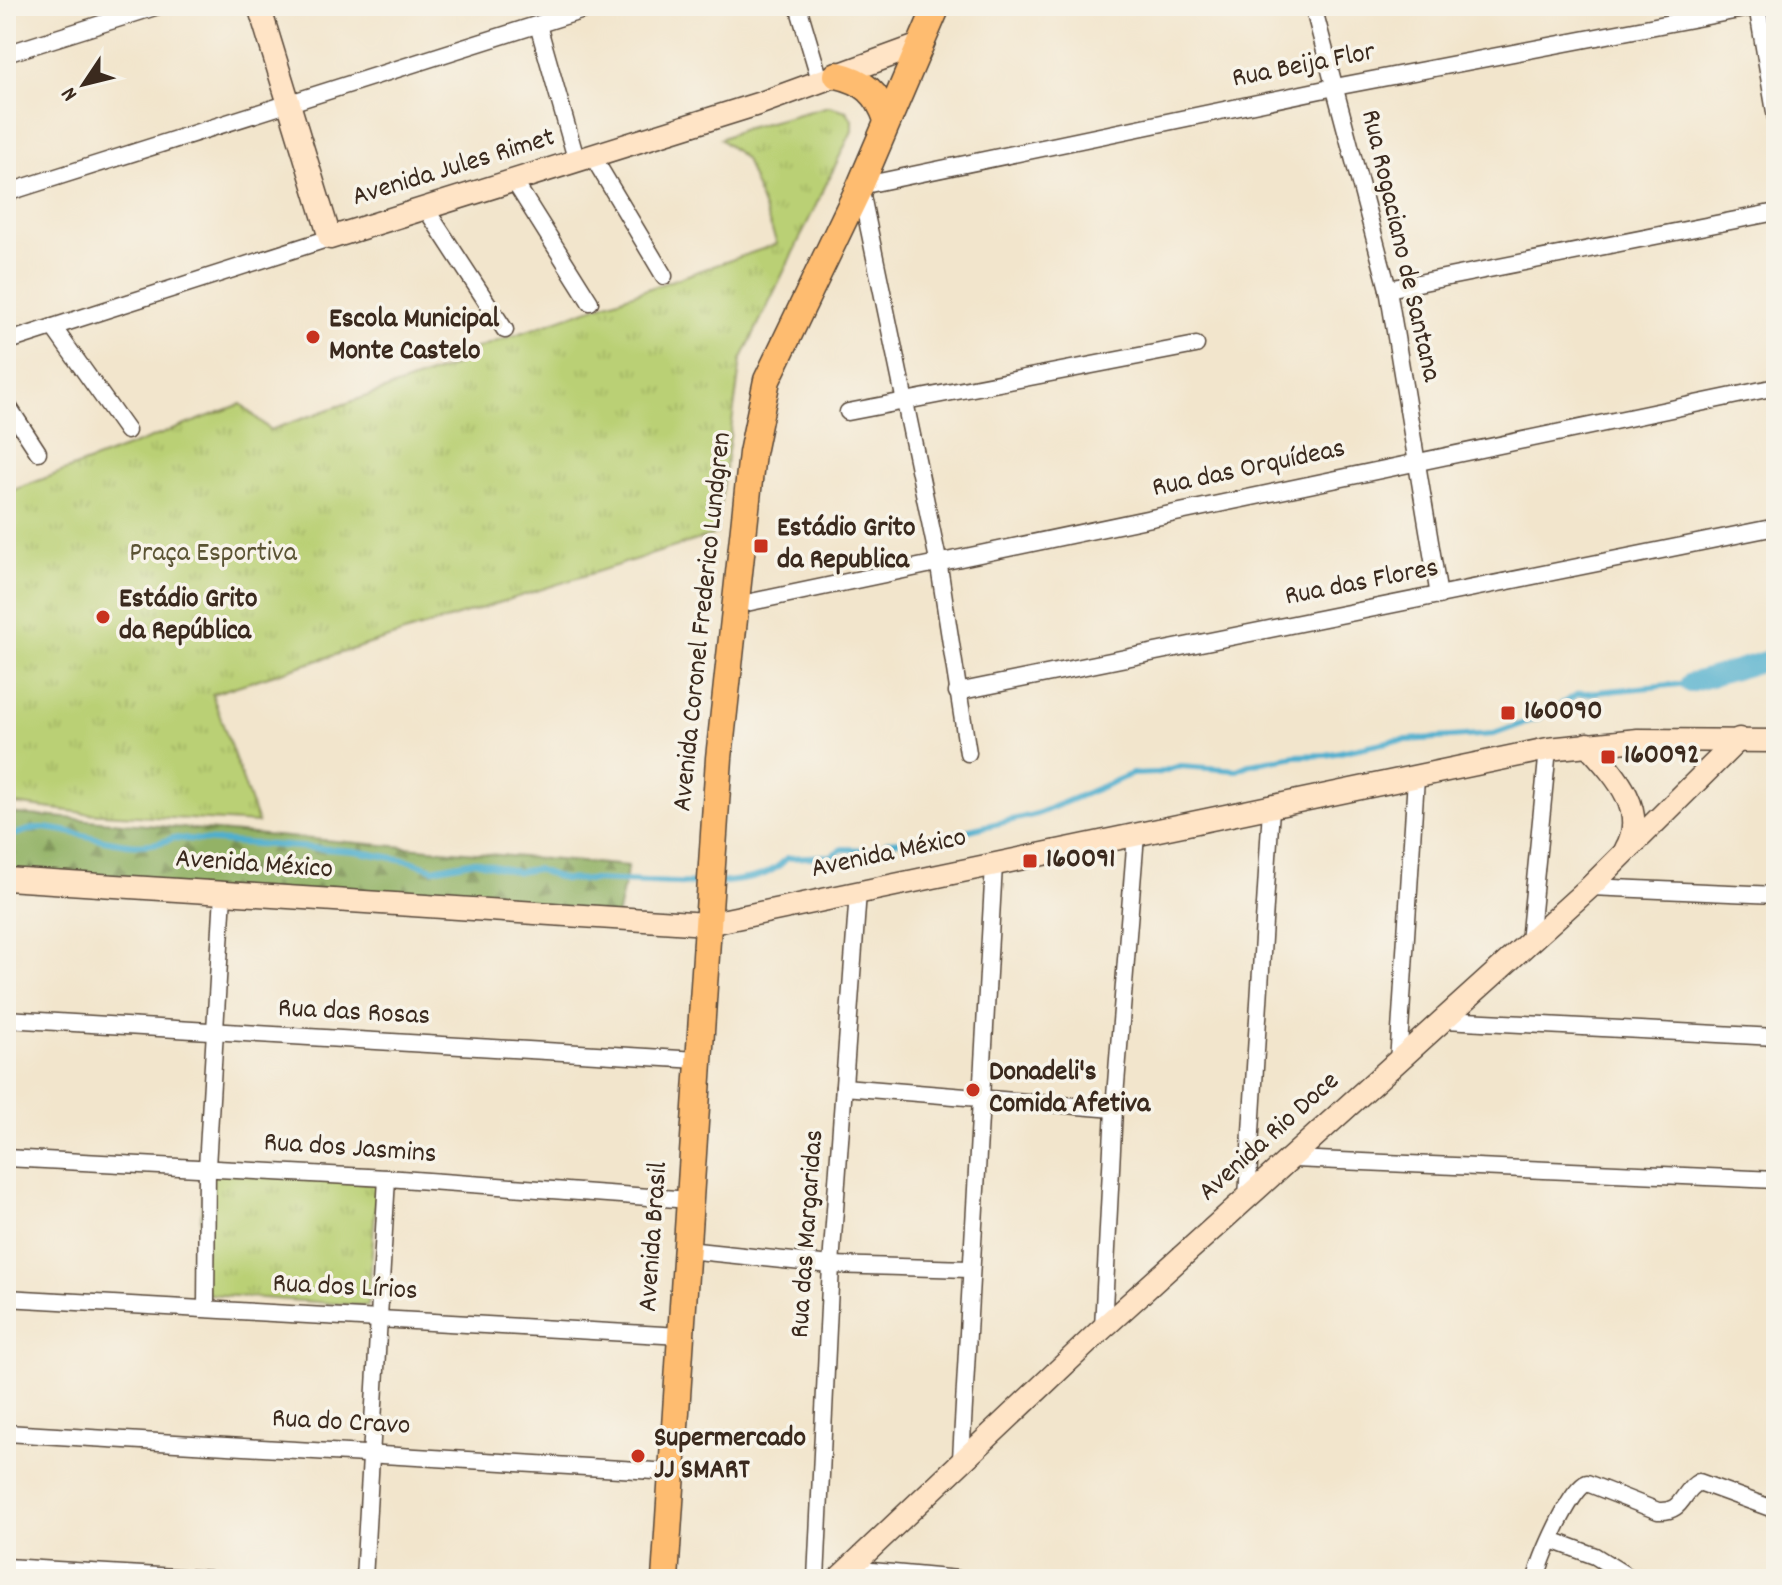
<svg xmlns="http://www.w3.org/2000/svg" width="1782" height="1585" viewBox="0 0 1782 1585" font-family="Dekko,sans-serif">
<defs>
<pattern id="forest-firs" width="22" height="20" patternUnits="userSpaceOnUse" patternTransform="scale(2)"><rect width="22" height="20" fill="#93b266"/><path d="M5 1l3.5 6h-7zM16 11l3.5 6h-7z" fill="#799153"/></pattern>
<pattern id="park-tufts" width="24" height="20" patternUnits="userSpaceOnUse" patternTransform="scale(2)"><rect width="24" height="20" fill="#bad074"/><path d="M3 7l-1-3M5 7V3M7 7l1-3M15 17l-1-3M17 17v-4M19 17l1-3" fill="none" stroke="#a1b364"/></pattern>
</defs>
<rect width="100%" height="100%" fill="#f7f3e8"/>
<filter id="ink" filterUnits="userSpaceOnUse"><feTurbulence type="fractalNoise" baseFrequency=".0125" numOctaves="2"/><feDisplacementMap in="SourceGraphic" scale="16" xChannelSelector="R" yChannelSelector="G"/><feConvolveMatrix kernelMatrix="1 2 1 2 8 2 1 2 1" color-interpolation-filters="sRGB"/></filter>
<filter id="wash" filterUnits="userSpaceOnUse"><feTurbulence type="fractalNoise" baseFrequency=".006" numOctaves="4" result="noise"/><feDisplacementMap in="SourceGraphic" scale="32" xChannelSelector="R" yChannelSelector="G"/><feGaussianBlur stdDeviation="1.8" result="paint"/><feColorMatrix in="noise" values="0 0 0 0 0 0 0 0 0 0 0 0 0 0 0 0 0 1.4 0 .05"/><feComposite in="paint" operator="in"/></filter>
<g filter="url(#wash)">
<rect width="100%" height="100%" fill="#f2e5cc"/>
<!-- forest -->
<polygon fill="url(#forest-firs)" stroke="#676e42" stroke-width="2" points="6,813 628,866 617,918 6,876"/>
<!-- park -->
<g fill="url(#park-tufts)" stroke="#7a7d49" stroke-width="2">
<polygon points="829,106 847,111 852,120 852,131 741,360 716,534 212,694 258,823 85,813 6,803 6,493 241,404 270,430 459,364 457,355 777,244 745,159 720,139 743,129"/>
<polygon points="204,1171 377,1183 368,1306 196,1293"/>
</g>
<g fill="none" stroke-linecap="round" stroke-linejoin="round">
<!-- stream -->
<g stroke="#4fafce" stroke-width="6">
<path d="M6,837C17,835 31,827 42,828C84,830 132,857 173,838L354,851L411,861L433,869L475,861L517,872L536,869L563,879L705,884"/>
<path d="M716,883C742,880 769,879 787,858L831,856L842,849L876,850L888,842L936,838L1037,814L1132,774L1157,773L1180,766L1237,770L1251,764L1295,756L1326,755L1392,741L1494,734L1538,718L1578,694L1690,683"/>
</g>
<!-- canal -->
<polyline stroke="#4fafce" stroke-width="20" points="1690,683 1776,658"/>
</g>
</g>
<g filter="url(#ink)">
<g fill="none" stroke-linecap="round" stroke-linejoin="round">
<defs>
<g id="street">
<polyline points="798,6 820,80"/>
<polyline points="1313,6 1388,289 1439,596"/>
<polyline points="1757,6 1776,118"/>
<polyline points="538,25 577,162"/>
<polyline points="6,54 158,6"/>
<polyline points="593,157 664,276"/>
<polyline points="514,181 590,302"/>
<polyline points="6,193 596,6"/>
<polyline points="426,209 505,330"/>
<polyline points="1388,289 1776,212"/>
<polyline points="53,327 127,431"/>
<polyline points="6,342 330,238"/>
<polyline points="6,403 38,452"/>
<polyline points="848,412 1196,345"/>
<polyline points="732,606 1776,387"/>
<polyline points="957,692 1776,527"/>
<polyline points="968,753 938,560 860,186 1335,87 1760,6"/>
<polyline points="1590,887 1776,895"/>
<polyline points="1529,942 1548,749"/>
<polyline points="6,1019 698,1060"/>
<polyline points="1445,1020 1776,1037"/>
<polyline points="1398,1063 1416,778"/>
<polyline points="844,1087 1114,1109"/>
<polyline points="6,1158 387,1178 690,1200"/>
<polyline points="1294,1159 1776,1180"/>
<polyline points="1247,1197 1271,808"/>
<polyline points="687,1250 831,1265 969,1269"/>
<polyline points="6,1298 681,1336"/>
<polyline points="206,1308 207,1167 223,894"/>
<polyline points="1103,1328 1114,1109 1136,835"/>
<polyline points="6,1433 672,1472"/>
<polyline points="961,1459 994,865"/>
<polyline points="1552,1540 1595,1556 1632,1579"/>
<polyline points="6,1567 210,1579"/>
<polyline points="850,1569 958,1579"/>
<polyline points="364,1579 387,1178"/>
<polyline points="816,1579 831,1265 858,892"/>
<path d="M1536,1579C1540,1560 1570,1489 1587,1483L1658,1511C1684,1513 1681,1491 1699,1482L1776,1510"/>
</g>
<g id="secondary">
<polyline points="259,6 330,238 761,103 917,46"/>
<path d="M1587,744C1613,773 1649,809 1626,849"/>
<polyline points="6,879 707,924 1548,749 1638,740 1776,741"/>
<polyline points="838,1579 1103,1328 1590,887 1739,739"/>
</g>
<g id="primary">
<path d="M837,75C864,81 878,93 887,120"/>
<polyline points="665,1579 719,758 752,453 767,380 860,186 937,6"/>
</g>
</defs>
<!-- street casing -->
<use href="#street" stroke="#564638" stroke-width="19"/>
<!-- secondary casing -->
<use href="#secondary" stroke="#564638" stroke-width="25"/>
<!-- primary casing -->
<use href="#primary" stroke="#564638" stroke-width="29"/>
<!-- street -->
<use href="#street" stroke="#fff" stroke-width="16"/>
<!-- secondary -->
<use href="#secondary" stroke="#ffe4c6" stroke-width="22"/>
<!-- primary -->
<use href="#primary" stroke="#febc70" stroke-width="26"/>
</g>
</g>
<!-- markers -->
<g fill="#c8321e" stroke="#f7f3e8" stroke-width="3">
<circle cx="313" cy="337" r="8"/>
<rect x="753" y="538" width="16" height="16" rx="4"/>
<circle cx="103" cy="617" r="8"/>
<rect x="1500" y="705" width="16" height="16" rx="4"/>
<rect x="1600" y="749" width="16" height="16" rx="4"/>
<rect x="1022" y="853" width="16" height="16" rx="4"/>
<circle cx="973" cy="1090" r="8"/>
<circle cx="638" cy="1456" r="8"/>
</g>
<g text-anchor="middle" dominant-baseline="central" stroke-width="7" stroke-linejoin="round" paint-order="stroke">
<!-- street labels -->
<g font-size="28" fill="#3b2a1e" stroke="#f7f3e8">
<text transform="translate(1304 67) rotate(-11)">Rua Beija Flor</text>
<text transform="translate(454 169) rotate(-17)">Avenida Jules Rimet</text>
<text transform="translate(1399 246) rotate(77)">Rua Rogaciano de Santana</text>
<text transform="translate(1249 470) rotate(-12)">Rua das Orquídeas</text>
<text transform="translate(1362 584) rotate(-11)">Rua das Flores</text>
<text transform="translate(704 622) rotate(-84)">Avenida Coronel Frederico Lundgren</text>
<text transform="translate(889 855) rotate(-12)">Avenida México</text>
<text transform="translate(254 866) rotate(4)">Avenida México</text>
<text transform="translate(354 1014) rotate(3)">Rua das Rosas</text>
<text transform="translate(1270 1138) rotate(-42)">Avenida Rio Doce</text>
<text transform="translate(350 1150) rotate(4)">Rua dos Jasmins</text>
<text transform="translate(809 1234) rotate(-86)">Rua das Margaridas</text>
<text transform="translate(655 1237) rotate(-86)">Avenida Brasil</text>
<text transform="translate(345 1289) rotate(3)">Rua dos Lírios</text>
<text transform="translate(341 1424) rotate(3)">Rua do Cravo</text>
</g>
<!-- poi labels -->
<g font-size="28" font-weight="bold" fill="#3b2a1e" stroke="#f7f3e8" text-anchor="start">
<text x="329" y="321">Escola Municipal<tspan x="329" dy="32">Monte Castelo</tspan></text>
<text x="777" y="530">Estádio Grito<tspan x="777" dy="32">da Republica</tspan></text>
<text x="119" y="601">Estádio Grito<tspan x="119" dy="32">da República</tspan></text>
<text x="1524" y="713">160090</text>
<text x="1624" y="757">160092</text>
<text x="1046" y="861">160091</text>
<text x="989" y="1074">Donadeli's<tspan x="989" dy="32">Comida Afetiva</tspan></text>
<text x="654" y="1440">Supermercado<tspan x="654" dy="32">JJ SMART</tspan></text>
</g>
<!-- park labels -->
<g font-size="28" fill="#5b5434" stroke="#f7f3e8">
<text x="213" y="555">Praça Esportiva</text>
</g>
</g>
<!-- margin -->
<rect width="1782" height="1585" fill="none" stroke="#f7f3e8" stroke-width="32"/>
<!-- north arrow -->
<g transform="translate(84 84) rotate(235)" stroke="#f7f3e8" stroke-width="6" paint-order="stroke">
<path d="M0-6L14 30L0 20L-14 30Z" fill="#3b2a1e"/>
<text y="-12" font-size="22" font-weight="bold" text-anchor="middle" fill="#3b2a1e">N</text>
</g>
</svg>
